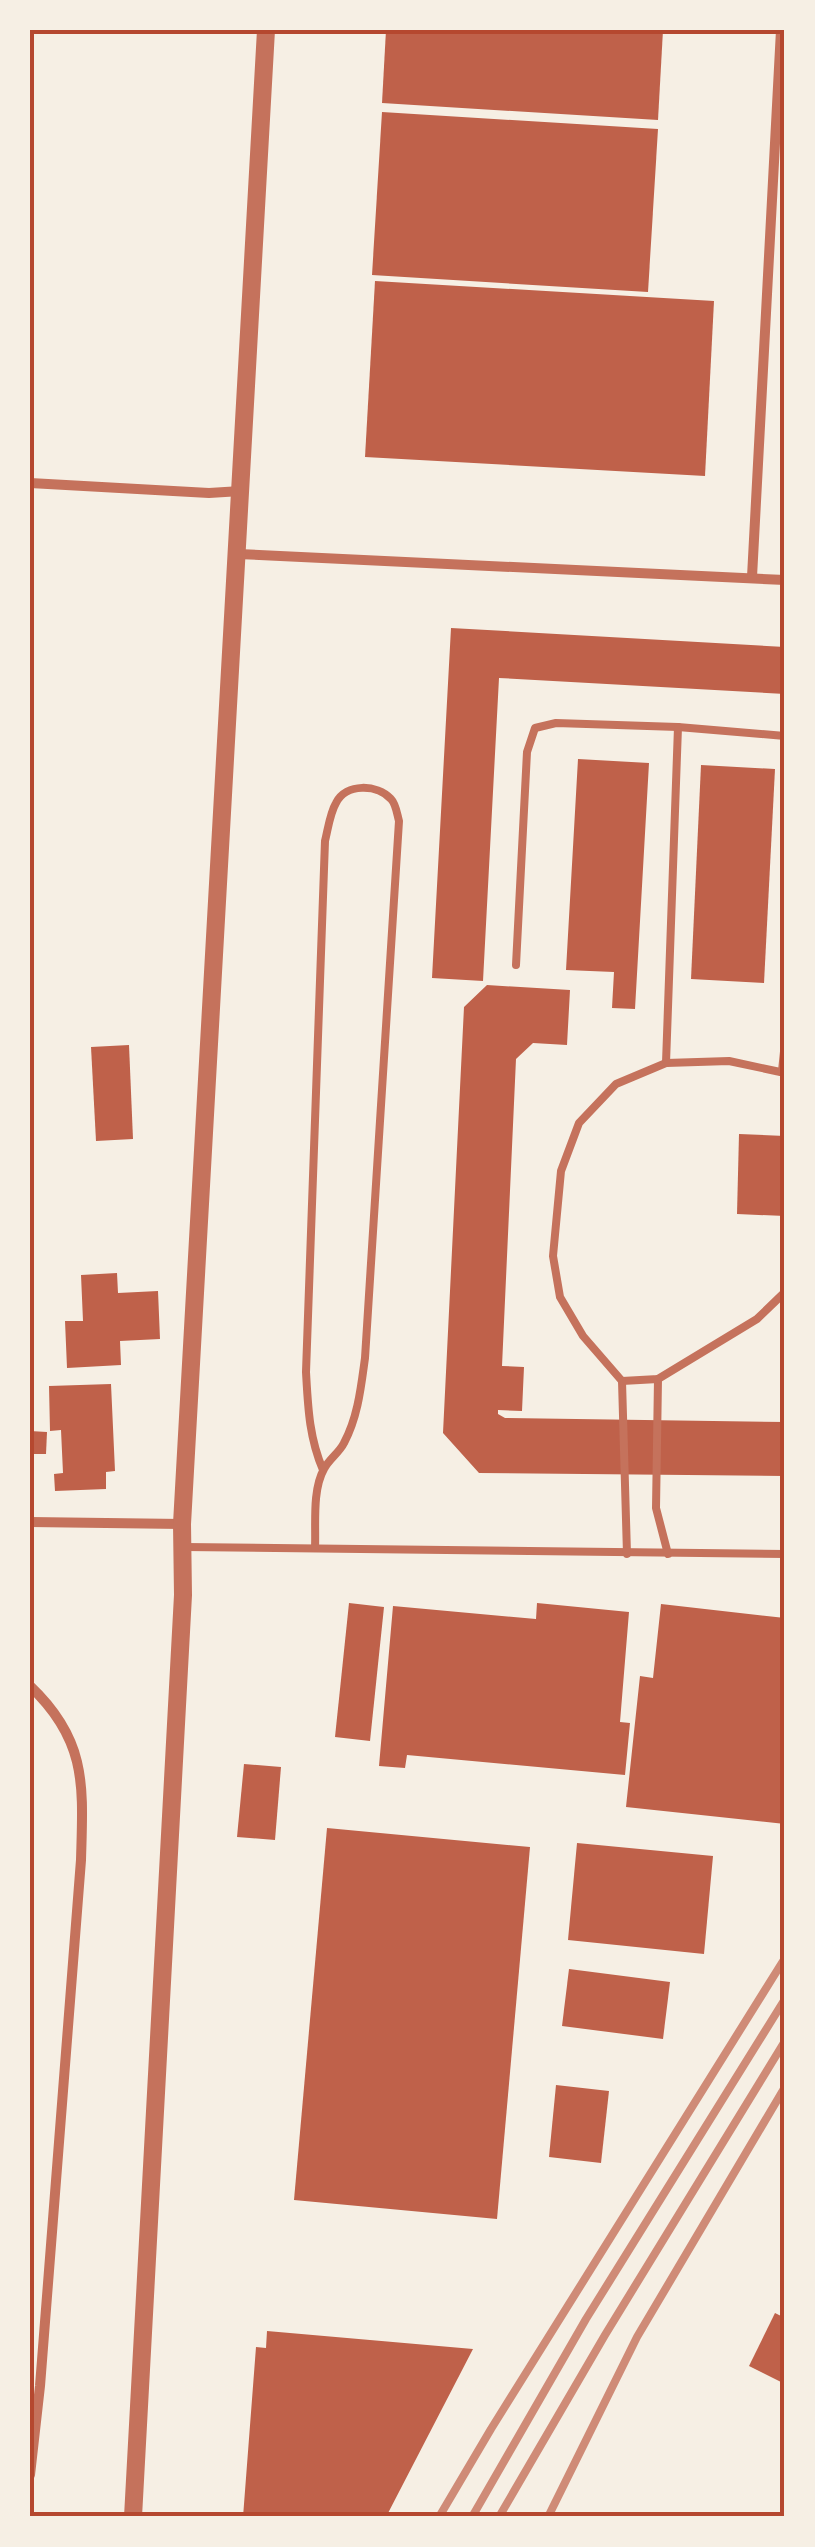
<svg xmlns="http://www.w3.org/2000/svg" width="815" height="2547" viewBox="0 0 815 2547" font-family="'Crimson Pro',serif">
<rect width="100%" height="100%" fill="#f6efe4"/>
<!-- building -->
<g fill="#bf614a">
<polygon points="386,30 663,30 658,120 382,103"/>
<polygon points="382,112 658,129 648,292 372,275"/>
<polygon points="375,281 714,301 705,476 365,457"/>
<polygon points="451,628 785,647 785,694 499,678 483,981 432,978"/>
<polygon points="578,759 649,763 635,1009 612,1008 614,972 566,970"/>
<polygon points="701,765 775,769 764,983 691,979"/>
<polygon points="487,985 570,990 567,1045 533,1043 516,1059 502,1366 524,1367 522,1411 498,1410 498,1414 505,1418 785,1422 785,1476 479,1473 443,1433 464,1007"/>
<polygon points="129,1045 133,1139 96,1141 91,1047"/>
<polygon points="739,1134 785,1136 785,1216 737,1214"/>
<polygon points="117,1273 118,1293 158,1291 160,1339 120,1341 121,1365 67,1368 65,1321 83,1321 81,1275"/>
<polygon points="111,1384 115,1471 106,1472 106,1489 55,1491 54,1474 63,1473 61,1430 50,1431 49,1386"/>
<polygon points="30,1431 47,1432 46,1454 30,1454"/>
<polygon points="349,1603 384,1607 370,1741 335,1737"/>
<polygon points="537,1603 629,1612 620,1722 630,1723 625,1775 407,1755 405,1768 379,1766 393,1606 536,1619"/>
<polygon points="661,1604 785,1618 785,1824 626,1807 640,1676 653,1678"/>
<polygon points="244,1764 281,1767 275,1840 237,1837"/>
<polygon points="327,1828 530,1847 497,2219 294,2200"/>
<polygon points="577,1843 713,1856 704,1954 568,1940"/>
<polygon points="569,1969 670,1982 663,2039 562,2026"/>
<polygon points="556,2085 609,2091 601,2163 549,2157"/>
<polygon points="775,2313 785,2318 785,2384 749,2366"/>
<polygon points="267,2331 473,2349 386,2517 243,2517 256,2347 266,2348"/>
</g>
<g fill="none" stroke-linecap="round" stroke-linejoin="round">
<!-- service -->
<g stroke="#c5725c" stroke-width="8">
<polyline points="516,965 527,752 535,728 556,723 678,727 785,736"/>
<polyline points="666,1063 678,727"/>
<polyline points="782,1071 785,1042"/>
<polyline points="658,1379 656,1508 668,1554"/>
<polyline points="622,1381 658,1379 757,1319 785,1292"/>
<polyline points="185,1547 785,1554"/>
<path d="M315,1548C316,1525 312,1490 324,1469C329,1459 339,1453 344,1443C358,1417 361,1387 365,1358L399,821C397,814 396,804 391,799C377,784 346,783 336,803C330,813 328,829 325,841L306,1372C308,1407 309,1437 323,1470"/>
<polyline points="627,1554 622,1381 583,1336 560,1297 553,1256 561,1171 579,1123 616,1084 666,1063 729,1061 785,1073"/>
</g>
<!-- minor -->
<g stroke="#c5725c" stroke-width="10">
<polyline points="30,483 209,493 241,491"/>
<polyline points="238,554 785,580"/>
<polyline points="752,577 781,30"/>
<polyline points="30,1522 182,1524"/>
<path d="M30,1686C88,1741 83,1787 81,1860L40,2386L30,2475"/>
</g>
<!-- tertiary -->
<polyline stroke="#c5725c" stroke-width="18" points="133,2517 183,1595 182,1524 266,30"/>
<!-- rail -->
<g stroke="#cf8b77" stroke-width="8">
<polyline points="439,2517 491,2429 785,1958"/>
<polyline points="472,2517 586,2319 785,1999"/>
<polyline points="499,2517 605,2335 785,2041"/>
<polyline points="548,2517 637,2337 785,2087"/>
</g>
</g>
<!-- border -->
<rect width="815" height="2547" fill="none" stroke="#f6efe4" stroke-width="65"/>
<rect x="32" y="32" width="750" height="2482" fill="none" stroke="#b5482f" stroke-width="4"/>
</svg>
